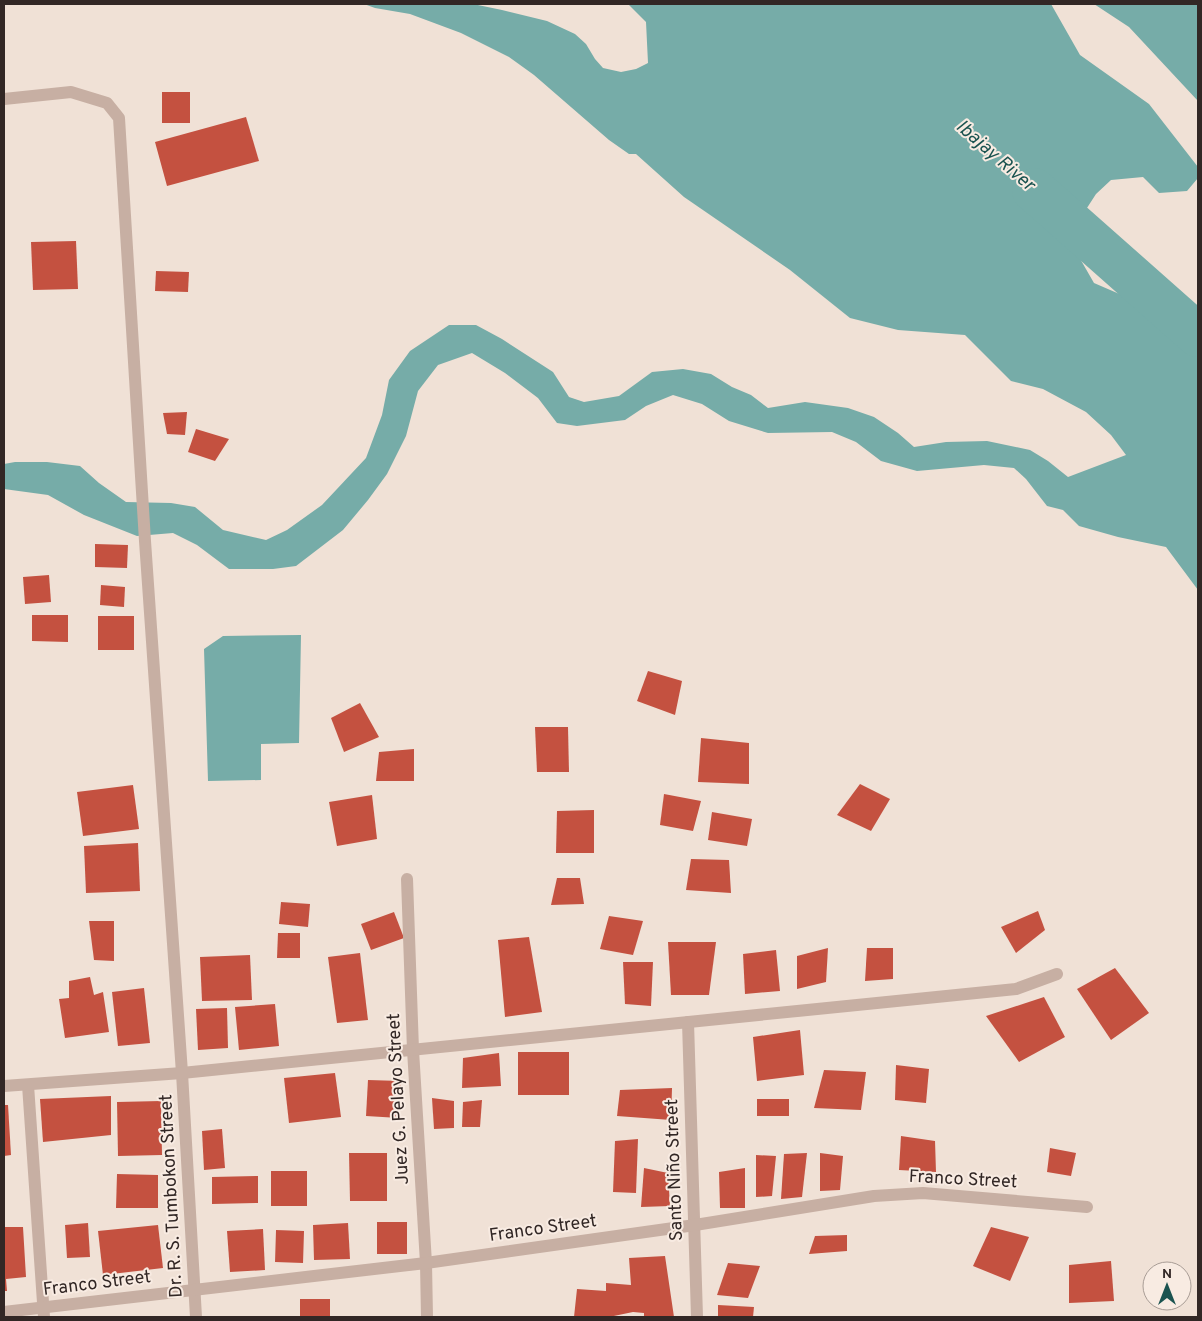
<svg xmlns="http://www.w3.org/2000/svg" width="1202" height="1321" viewBox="0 0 1202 1321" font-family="Overpass,sans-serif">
<rect width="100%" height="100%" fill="#f0e1d6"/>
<!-- water -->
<g fill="#76aca8">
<polygon points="364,4 473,4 502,10 547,21 575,34 586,44 595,59 603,68 621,72 636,69 648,63 646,22 628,4 1051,4 1080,55 1149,104 1198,167 1198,178 1187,191 1159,193 1143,177 1111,180 1096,194 1085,211 1075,250 1094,283 1131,299 1165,321 1181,339 1198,349 1198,590 1166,547 1118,537 1079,526 1063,510 1047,506 1026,479 1014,468 984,465 917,471 881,461 856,442 832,432 768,433 729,421 702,404 673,395 646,406 625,420 577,426 557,423 538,398 505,373 472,353 438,365 418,391 406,436 387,474 368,500 343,530 296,566 273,569 229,569 197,545 173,533 137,536 84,515 48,495 4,489 4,464 15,462 47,462 80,466 99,483 126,502 171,503 195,507 223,530 266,540 287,530 322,505 366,458 382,415 389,380 410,351 449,325 476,325 502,339 553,372 569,397 584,402 619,396 652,372 683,369 711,374 732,387 751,395 768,408 805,402 848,408 874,417 898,433 914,447 946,442 987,441 1030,450 1048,461 1068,477 1126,455 1111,435 1086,412 1043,389 1011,381 965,335 898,330 850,318 790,270 684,197 636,154 629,154 609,140 534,75 509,57 461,33 410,14 375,8"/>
<polygon points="1094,4 1198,4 1198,101 1129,27"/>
<polygon points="301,635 299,743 261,744 261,780 208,781 204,649 223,636"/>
</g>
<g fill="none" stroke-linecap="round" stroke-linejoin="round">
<!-- river -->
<polyline stroke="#76aca8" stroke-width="44" points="1034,190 1198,335"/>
</g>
<!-- building -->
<g fill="#c45140">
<rect x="162" y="92" width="28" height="31"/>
<polygon points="246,117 259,161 167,186 155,142"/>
<polygon points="76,241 78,289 33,290 31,242"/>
<polygon points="156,271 189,272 188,292 155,291"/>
<polygon points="187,412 185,435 167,434 163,413"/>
<polygon points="196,429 229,439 215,461 188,452"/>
<polygon points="95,544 128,545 127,568 95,567"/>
<polygon points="49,575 51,602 25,604 23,577"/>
<polygon points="101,585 125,587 124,607 100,605"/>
<polygon points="32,615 68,615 68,642 32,641"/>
<rect x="98" y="616" width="36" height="34"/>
<polygon points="648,671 682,681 675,715 637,701"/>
<polygon points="360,703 379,737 344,752 331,718"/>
<polygon points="535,727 568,727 569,772 537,772"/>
<polygon points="701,738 749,743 749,784 698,782"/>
<polygon points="414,749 414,781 376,781 379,752"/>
<polygon points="860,784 890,799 871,831 837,815"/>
<polygon points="133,785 139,829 83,836 77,792"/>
<polygon points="664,794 701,801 693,831 660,825"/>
<polygon points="372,795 377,839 337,846 329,802"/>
<polygon points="594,810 594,853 556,853 557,811"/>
<polygon points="712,812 752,819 747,846 708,840"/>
<polygon points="138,843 140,891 86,893 84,846"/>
<polygon points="691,859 729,860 731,893 686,890"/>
<polygon points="557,878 580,878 584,904 551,905"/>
<polygon points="281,902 310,904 308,927 279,924"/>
<polygon points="1038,911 1045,930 1016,953 1001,927"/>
<polygon points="394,912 404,938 371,950 361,924"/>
<polygon points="609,916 643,921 633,955 600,949"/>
<polygon points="89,921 114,921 114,961 94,960"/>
<polygon points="278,933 300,933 300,958 277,958"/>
<polygon points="529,937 542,1012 505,1017 498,940"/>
<polygon points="668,942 716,942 709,995 671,995"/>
<polygon points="828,948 826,982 797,989 797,956"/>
<polygon points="867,948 893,948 893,979 865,981"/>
<polygon points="776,950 780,991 745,994 743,954"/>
<polygon points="360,953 368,1020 337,1023 328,957"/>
<polygon points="250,955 252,1000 202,1001 200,957"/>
<polygon points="623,962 653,962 651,1006 625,1004"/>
<polygon points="1115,968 1149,1013 1111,1040 1077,989"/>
<polygon points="90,977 94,995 103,992 109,1032 65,1038 59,999 69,998 69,981"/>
<polygon points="144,988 150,1043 118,1046 112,992"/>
<polygon points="1044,997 1065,1037 1019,1062 986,1016"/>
<polygon points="275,1004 279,1046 239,1050 235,1007"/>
<polygon points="227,1008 228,1048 198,1050 196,1009"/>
<polygon points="800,1030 804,1075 757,1081 753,1037"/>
<rect x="518" y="1052" width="51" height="43"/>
<polygon points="499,1053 501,1086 462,1088 463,1058"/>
<polygon points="896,1065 929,1069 926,1103 895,1100"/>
<polygon points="824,1070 866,1072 861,1110 814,1108"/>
<polygon points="335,1073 341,1117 289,1123 284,1078"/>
<polygon points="368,1080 401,1081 399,1118 366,1116"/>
<polygon points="672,1088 671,1120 617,1116 620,1090"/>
<polygon points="111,1096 111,1135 43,1142 40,1099"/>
<polygon points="432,1098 454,1101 454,1128 434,1129"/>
<rect x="757" y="1099" width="32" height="17"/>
<polygon points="482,1100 480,1127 462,1127 463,1102"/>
<polygon points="161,1101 162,1155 118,1156 117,1102"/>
<polygon points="4,1105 8,1105 11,1155 4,1156"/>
<polygon points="222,1129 225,1168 204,1170 202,1131"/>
<polygon points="901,1136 935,1141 936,1172 899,1170"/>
<polygon points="638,1139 636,1193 613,1192 615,1141"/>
<polygon points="1050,1148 1076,1153 1071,1176 1047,1172"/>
<polygon points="349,1153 387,1153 387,1201 350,1201"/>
<polygon points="807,1153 802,1197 781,1199 784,1154"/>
<polygon points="820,1153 843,1156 840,1190 820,1191"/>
<polygon points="756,1155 776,1156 772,1196 756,1197"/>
<polygon points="644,1168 668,1173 670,1206 641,1207"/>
<polygon points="745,1168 745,1208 720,1208 719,1172"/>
<rect x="271" y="1171" width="36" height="35"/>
<polygon points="117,1174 158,1175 158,1208 116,1208"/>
<polygon points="258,1176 258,1203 212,1204 212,1177"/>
<rect x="377" y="1222" width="30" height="32"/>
<polygon points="88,1223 90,1257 67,1258 65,1225"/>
<polygon points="348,1223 350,1259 314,1260 313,1225"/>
<polygon points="158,1225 163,1268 103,1275 98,1231"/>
<polygon points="4,1227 23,1227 26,1277 6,1279 7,1291 4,1291"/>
<polygon points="991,1227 1029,1237 1010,1281 973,1266"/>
<polygon points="263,1229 265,1270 230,1272 227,1231"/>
<polygon points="276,1230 304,1231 303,1263 275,1262"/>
<polygon points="847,1235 847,1251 809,1254 815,1236"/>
<polygon points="665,1256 674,1317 644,1317 644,1313 633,1312 609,1317 574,1317 577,1289 606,1291 606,1283 631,1285 629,1258"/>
<polygon points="1111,1261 1114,1301 1069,1303 1069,1265"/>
<polygon points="728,1263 760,1266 748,1298 717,1295"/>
<rect x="300" y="1299" width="30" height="18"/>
<polygon points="718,1305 754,1307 753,1317 718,1317"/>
</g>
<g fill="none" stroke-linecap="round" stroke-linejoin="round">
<!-- minor -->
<g stroke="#c7afa3" stroke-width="12">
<polyline points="4,99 71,92 107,103 119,118 145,541 182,1073 196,1317"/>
<polyline points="407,879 413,1050 426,1263 427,1317"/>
<polyline points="688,1022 697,1317"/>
<polyline points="28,1085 44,1317"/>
<polyline points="4,1086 182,1073 1016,989 1057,974"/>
<polyline points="4,1312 426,1263 695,1225 874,1196 923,1193 1087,1207"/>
</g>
</g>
<g text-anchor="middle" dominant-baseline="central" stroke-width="4" stroke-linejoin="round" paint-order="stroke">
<!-- street labels -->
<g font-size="18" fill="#322725" stroke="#f8ebe2">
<text transform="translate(399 1099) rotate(-93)">Juez G. Pelayo Street</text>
<text transform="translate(675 1170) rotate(-92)">Santo Niño Street</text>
<text transform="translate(963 1180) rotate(3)">Franco Street</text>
<text transform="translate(172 1196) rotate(-93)">Dr. R. S. Tumbokon Street</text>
<text transform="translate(543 1229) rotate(-8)">Franco Street</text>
<text transform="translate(97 1284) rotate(-7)">Franco Street</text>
</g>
<!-- water labels -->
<g font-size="19" font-style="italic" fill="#1b5350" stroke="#f8ebe2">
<text transform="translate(995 156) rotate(41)">Ibajay River</text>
</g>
</g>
<!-- border -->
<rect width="1202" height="1321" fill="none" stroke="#322725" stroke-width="10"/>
<!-- north arrow -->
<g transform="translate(1167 1286)"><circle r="24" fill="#f8ebe2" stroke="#a99d96"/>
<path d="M0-4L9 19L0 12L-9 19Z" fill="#1b5350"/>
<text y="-8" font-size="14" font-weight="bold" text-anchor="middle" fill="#322725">N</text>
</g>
</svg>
